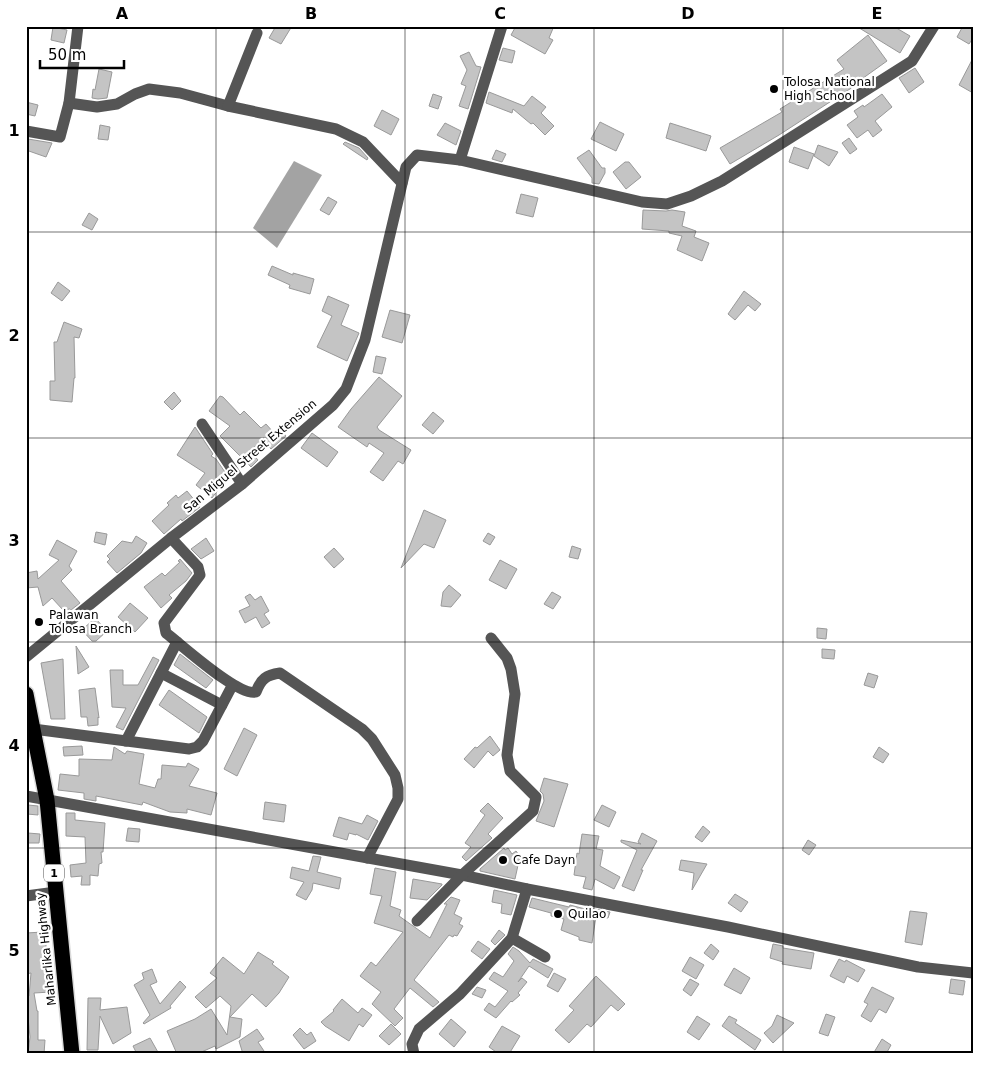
<svg xmlns="http://www.w3.org/2000/svg" width="999" height="1080" viewBox="0 0 999 1080" font-family="'DejaVu Sans',sans-serif">
<rect width="100%" height="100%" fill="#fff"/>
<!-- water -->
<polygon fill="#a3a3a3" points="294,161 322,175 277,248 253,228"/>
<!-- building -->
<g fill="#c4c4c4" stroke="#999">
<polygon points="276,26 292,26 281,44 269,38"/>
<polygon points="516,26 554,26 549,38 553,40 545,54 511,35"/>
<polygon points="856,26 893,26 910,36 900,53"/>
<polygon points="963,26 973,26 973,38 969,44 957,37"/>
<polygon points="53,27 67,30 64,43 51,40"/>
<polygon points="868,35 887,61 852,86 853,87 779,135 730,164 720,148 782,112 780,109 844,69 837,60"/>
<polygon points="503,48 515,51 512,63 499,60"/>
<polygon points="469,52 476,66 481,67 468,109 459,106 466,86 461,84 467,70 460,56"/>
<polygon points="973,58 973,93 959,85"/>
<polygon points="915,68 924,82 909,93 899,78"/>
<polygon points="99,69 112,72 107,98 98,99 92,98 93,89 95,90"/>
<polygon points="489,92 524,106 532,96 546,107 541,113 554,126 545,135 533,123 531,124 513,109 512,113 486,103"/>
<polygon points="433,94 442,97 438,109 429,106"/>
<polygon points="882,94 892,107 875,121 882,130 873,137 868,130 857,138 847,125 858,117 854,111 863,105 864,107"/>
<polygon points="26,102 38,105 35,116 26,114"/>
<polygon points="382,110 399,119 391,135 374,126"/>
<polygon points="600,122 624,134 616,151 591,139"/>
<polygon points="445,123 461,131 456,145 437,135"/>
<polygon points="670,123 711,136 706,151 666,138"/>
<polygon points="100,125 110,127 108,140 98,139"/>
<polygon points="849,138 857,149 850,154 842,143"/>
<polygon points="28,139 52,143 46,157 26,150"/>
<polygon points="345,142 359,148 368,158 367,160 343,144"/>
<polygon points="818,145 838,152 829,166 814,156"/>
<polygon points="794,147 814,154 808,169 789,162"/>
<polygon points="496,150 506,154 502,162 492,159"/>
<polygon points="589,150 602,168 605,168 605,173 599,184 592,183 592,178 577,158"/>
<polygon points="625,162 629,162 641,177 626,189 613,172"/>
<polygon points="521,194 538,198 533,217 516,213"/>
<polygon points="328,197 337,202 329,215 320,210"/>
<polygon points="643,210 666,211 672,210 685,212 682,226 696,231 694,237 709,243 702,261 677,250 682,236 669,233 669,231 642,229"/>
<polygon points="89,213 98,219 92,230 82,225"/>
<polygon points="272,266 293,275 293,273 314,279 310,294 289,288 290,285 268,275"/>
<polygon points="58,282 70,291 62,301 51,293"/>
<polygon points="744,291 761,304 755,311 748,305 735,320 728,314"/>
<polygon points="328,296 349,305 341,325 359,333 347,361 317,347 332,316 322,311"/>
<polygon points="390,310 410,315 402,343 382,337"/>
<polygon points="64,322 82,329 79,338 74,337 75,378 74,378 72,402 50,400 50,381 55,381 54,342 57,342"/>
<polygon points="376,356 386,358 382,374 373,372"/>
<polygon points="379,377 402,396 377,427 379,430 411,450 403,464 398,461 383,481 370,472 384,453 369,443 367,447 338,427 351,409"/>
<polygon points="174,392 181,401 172,410 164,402"/>
<polygon points="220,396 223,397 240,415 244,411 261,428 266,424 274,433 279,428 286,436 271,449 262,440 250,451 258,460 251,467 220,436 230,426 209,411"/>
<polygon points="433,412 444,421 433,434 422,425"/>
<polygon points="195,427 213,454 211,456 216,459 229,478 225,484 223,483 212,498 196,485 205,473 177,455"/>
<polygon points="312,433 338,452 327,467 301,448"/>
<polygon points="187,491 200,507 182,521 181,519 164,534 152,521 169,505 167,503 176,495 178,498"/>
<polygon points="424,510 446,520 434,548 424,544 401,568"/>
<polygon points="96,532 107,534 105,545 94,542"/>
<polygon points="488,533 495,537 490,545 483,541"/>
<polygon points="136,536 147,543 141,553 117,573 107,562 110,559 107,556 122,541 132,543"/>
<polygon points="206,538 214,551 201,559 191,549"/>
<polygon points="57,540 77,551 69,566 72,570 61,581 80,603 71,610 70,609 63,610 52,598 43,606 38,587 26,588 26,573 37,571 38,579 59,560 49,555"/>
<polygon points="572,546 581,549 578,559 569,557"/>
<polygon points="334,548 344,559 334,568 324,557"/>
<polygon points="180,559 192,573 186,581 169,595 172,598 161,608 144,587 162,573 165,576 180,562 178,561"/>
<polygon points="500,560 517,569 506,589 489,580"/>
<polygon points="449,585 461,595 451,607 441,606 443,592"/>
<polygon points="552,592 561,597 553,609 544,604"/>
<polygon points="250,594 255,600 261,596 269,611 264,614 270,623 262,628 256,617 245,623 239,611 250,606 245,597"/>
<polygon points="130,603 148,618 135,632 118,617"/>
<polygon points="95,618 107,631 96,641 92,641 82,630"/>
<polygon points="817,628 827,629 826,639 817,638"/>
<polygon points="76,646 89,667 78,674"/>
<polygon points="822,649 835,650 834,659 822,658"/>
<polygon points="180,654 213,680 206,688 174,665"/>
<polygon points="153,657 159,660 123,730 116,727 126,708 112,707 110,670 123,670 123,685 138,685"/>
<polygon points="63,659 65,719 51,719 41,663"/>
<polygon points="868,673 878,676 874,688 864,685"/>
<polygon points="95,688 99,718 98,717 98,725 88,726 87,717 81,717 79,690"/>
<polygon points="169,690 207,717 199,733 159,705"/>
<polygon points="244,728 257,735 237,776 224,769"/>
<polygon points="490,736 500,750 493,756 488,751 474,768 464,759 475,747 477,748"/>
<polygon points="82,746 83,755 64,756 63,747"/>
<polygon points="114,747 125,754 127,751 144,754 139,784 155,788 158,779 161,779 162,765 186,767 188,763 199,769 189,786 217,793 211,815 187,809 187,813 170,812 143,802 142,805 96,796 96,801 84,799 84,793 58,790 60,774 79,776 79,759 112,760"/>
<polygon points="879,747 889,754 883,763 873,757"/>
<polygon points="544,778 568,784 554,827 536,821 544,801 543,794 540,791"/>
<polygon points="265,802 286,805 284,822 263,819"/>
<polygon points="488,803 503,818 488,834 492,838 466,861 462,857 471,847 465,843 485,815 480,811"/>
<polygon points="28,805 38,806 38,815 27,814"/>
<polygon points="602,805 616,812 609,827 594,820"/>
<polygon points="66,813 75,813 75,820 105,823 103,852 101,852 102,863 99,864 98,876 90,875 90,885 81,885 82,876 71,877 70,865 86,863 85,837 66,836"/>
<polygon points="367,815 378,821 368,840 356,834 356,835 349,833 347,840 333,836 339,817 362,824"/>
<polygon points="703,826 710,832 702,842 695,837"/>
<polygon points="128,828 140,829 139,842 126,841"/>
<polygon points="28,833 40,834 39,843 28,843"/>
<polygon points="642,833 657,841 641,870 643,870 634,891 622,886 637,850 621,842 621,840 641,844 638,842"/>
<polygon points="582,834 599,836 596,849 603,850 600,866 620,877 614,889 595,879 592,890 583,888 586,877 574,875 577,853 579,854"/>
<polygon points="808,840 816,845 809,855 802,850"/>
<polygon points="504,848 505,850 508,848 512,854 516,851 520,856 515,879 480,871 480,869"/>
<polygon points="313,856 321,857 317,872 341,878 339,889 313,883 312,890 306,900 296,895 304,882 290,878 292,867 309,871"/>
<polygon points="681,860 707,864 692,890 694,873 679,870"/>
<polygon points="375,868 396,872 390,906 401,910 399,916 430,938 447,904 444,904 451,897 460,900 454,914 462,918 459,924 463,926 457,936 454,935 453,937 449,935 414,980 439,1002 433,1007 410,988 394,1009 403,1018 395,1026 372,1004 381,992 360,976 371,962 376,966 403,932 374,923 382,896 370,894"/>
<polygon points="413,879 442,884 442,885 427,900 410,898"/>
<polygon points="494,890 517,895 511,915 501,913 502,904 492,902"/>
<polygon points="735,894 748,902 741,912 728,903"/>
<polygon points="532,898 569,907 570,905 589,910 590,908 610,912 608,918 596,916 592,943 579,940 579,937 561,930 564,919 551,916 551,913 529,907"/>
<polygon points="910,911 927,913 922,945 905,942"/>
<polygon points="499,930 505,935 495,945 491,941"/>
<polygon points="43,932 43,942 46,942 46,961 48,975 51,975 51,992 34,993 37,1011 38,1011 38,1040 45,1040 44,1054 28,1054 30,1037 26,997 29,996 31,973 26,974 26,933"/>
<polygon points="478,941 490,949 482,959 471,951"/>
<polygon points="711,944 719,951 713,960 704,953"/>
<polygon points="773,944 783,946 783,948 814,953 811,969 782,964 783,962 770,958"/>
<polygon points="513,947 519,951 530,963 533,959 553,969 548,978 529,966 518,982 522,978 527,982 518,993 520,995 512,1002 511,1001 496,1018 484,1010 489,1003 495,1007 508,991 489,979 494,972 503,977 514,961 508,954"/>
<polygon points="258,952 274,962 272,964 289,977 279,993 266,1007 252,994 230,1017 242,1019 240,1037 216,1049 215,1046 197,1054 177,1054 167,1031 195,1019 211,1009 227,1035 231,1006 220,996 206,1008 195,997 217,978 210,973 223,957 244,974"/>
<polygon points="690,957 704,965 696,979 682,971"/>
<polygon points="839,959 845,962 846,960 865,970 858,982 847,976 844,983 830,976"/>
<polygon points="734,968 750,978 741,994 724,985"/>
<polygon points="152,969 157,982 150,985 160,1004 180,981 186,987 170,1006 171,1008 144,1024 143,1023 150,1015 134,985 144,979 142,973"/>
<polygon points="554,973 566,979 558,992 547,986"/>
<polygon points="596,976 625,1004 618,1011 611,1005 591,1027 587,1024 569,1043 555,1030 574,1010 569,1006"/>
<polygon points="690,979 699,984 691,996 683,990"/>
<polygon points="951,979 965,981 963,995 949,993"/>
<polygon points="477,987 486,990 482,998 472,994"/>
<polygon points="872,987 894,998 886,1013 879,1009 871,1022 861,1016 868,1004 864,1002"/>
<polygon points="88,998 101,998 100,1010 127,1007 131,1033 113,1044 100,1016 98,1050 87,1050"/>
<polygon points="342,999 358,1013 362,1008 372,1015 363,1027 359,1024 349,1041 325,1026 321,1022 334,1011 333,1010"/>
<polygon points="826,1014 835,1017 828,1036 819,1033"/>
<polygon points="777,1015 794,1023 773,1043 764,1033 772,1026"/>
<polygon points="697,1016 710,1024 699,1040 687,1032"/>
<polygon points="729,1016 737,1020 735,1023 761,1040 755,1050 722,1026"/>
<polygon points="451,1019 466,1032 454,1047 439,1034"/>
<polygon points="391,1024 401,1034 389,1045 379,1036"/>
<polygon points="502,1026 520,1036 509,1054 499,1054 489,1047"/>
<polygon points="300,1028 307,1035 311,1032 316,1041 304,1049 293,1035"/>
<polygon points="257,1029 264,1039 258,1042 266,1054 243,1054 239,1041"/>
<polygon points="150,1038 159,1054 137,1054 133,1046"/>
<polygon points="882,1039 891,1045 886,1054 873,1054"/>
</g>
<g fill="none" stroke-linecap="round" stroke-linejoin="round">
<defs>
<polyline id="highway" points="26,694 47,800 72,1054"/>
</defs>
<!-- highway casing -->
<use href="#highway" stroke="#dbdbdb" stroke-width="18"/>
<!-- minor -->
<g stroke="#555" stroke-width="11">
<polyline points="69,103 97,107 117,104 135,94 149,89 180,93 228,106 336,129 363,142 402,183"/>
<polyline points="228,106 257,33"/>
<polyline points="26,131 60,137 69,103 78,26"/>
<polyline points="460,160 502,26"/>
<polyline points="202,424 242,484"/>
<path d="M171,538L198,567L200,575L164,623L166,633C182,645 238,697 256,692C261,679 266,675 280,673L362,729L372,739L395,775L398,788V799L367,858"/>
<polyline points="26,657 171,538 242,484 333,405 346,389 365,340 406,167 417,155 460,160 642,202 667,204 691,196 722,181 912,61 934,26"/>
<polyline points="161,673 222,705"/>
<polyline points="33,729 189,749 197,747 203,741 232,686"/>
<polyline points="126,741 177,642"/>
<polyline points="26,796 462,875 527,889 728,927 918,967 973,973"/>
<polyline points="26,896 56,892"/>
<polyline points="417,921 462,875 533,811 536,797 510,771 507,755 515,694 511,669 507,658 491,638"/>
<polyline points="512,938 545,957"/>
<polyline points="414,1054 412,1044 419,1029 460,994 512,938 527,889"/>
</g>
<!-- highway -->
<use href="#highway" stroke="#000" stroke-width="15"/>
</g>
<!-- grid -->
<path fill="none" stroke="#000" stroke-width="1" stroke-opacity="0.55" d="M216,26V1054M405,26V1054M594,26V1054M783,26V1054M26,232H973M26,438H973M26,642H973M26,848H973"/>
<!-- markers -->
<g fill="#000" stroke="#fff" stroke-width="2">
<circle cx="774" cy="89" r="5"/>
<circle cx="39" cy="622" r="5"/>
<circle cx="503" cy="860" r="5"/>
<circle cx="558" cy="914" r="5"/>
</g>
<g text-anchor="middle" dominant-baseline="central" stroke-width="4.5" stroke-linejoin="round" paint-order="stroke">
<!-- shield labels -->
<rect fill="#fff" stroke="#4c4c4c" stroke-width="1" x="44" y="864.5" width="20" height="17" rx="4"/>
<g font-size="11" font-weight="bold" fill="#000">
<text x="54" y="873">1</text>
</g>
<!-- poi labels -->
<g font-size="12" fill="#000" stroke="#fff" text-anchor="start">
<text x="784" y="82">Tolosa National<tspan x="784" dy="14">High School</tspan></text>
<text x="49" y="615">Palawan<tspan x="49" dy="14">Tolosa Branch</tspan></text>
<text x="513" y="860">Cafe Dayn</text>
<text x="568" y="914">Quilao</text>
</g>
<!-- street labels -->
<g font-size="12" fill="#000" stroke="#fff">
<text transform="translate(250 456) rotate(-40)">San Miguel Street Extension</text>
<text transform="translate(46 949) rotate(-96)">Maharlika Highway</text>
</g>
</g>
<!-- border -->
<rect width="999" height="1080" fill="none" stroke="#ffffff" stroke-width="55"/>
<!-- scale -->
<path d="M40 60v8h84v-8" fill="none" stroke="#000000" stroke-width="2.5"/>
<text x="48" y="60" font-size="15" fill="#000000" stroke="#ffffff" stroke-width="4" paint-order="stroke">50 m</text>
<rect x="28" y="28" width="944" height="1024" fill="none" stroke="#000" stroke-width="2"/>
<g font-size="16" text-anchor="middle" font-weight="bold" fill="#000">
<text x="122" y="19">A</text>
<text x="311" y="19">B</text>
<text x="500" y="19">C</text>
<text x="688" y="19">D</text>
<text x="877" y="19">E</text>
<text x="14" y="136">1</text>
<text x="14" y="341">2</text>
<text x="14" y="546">3</text>
<text x="14" y="751">4</text>
<text x="14" y="956">5</text>
</g>
</svg>
